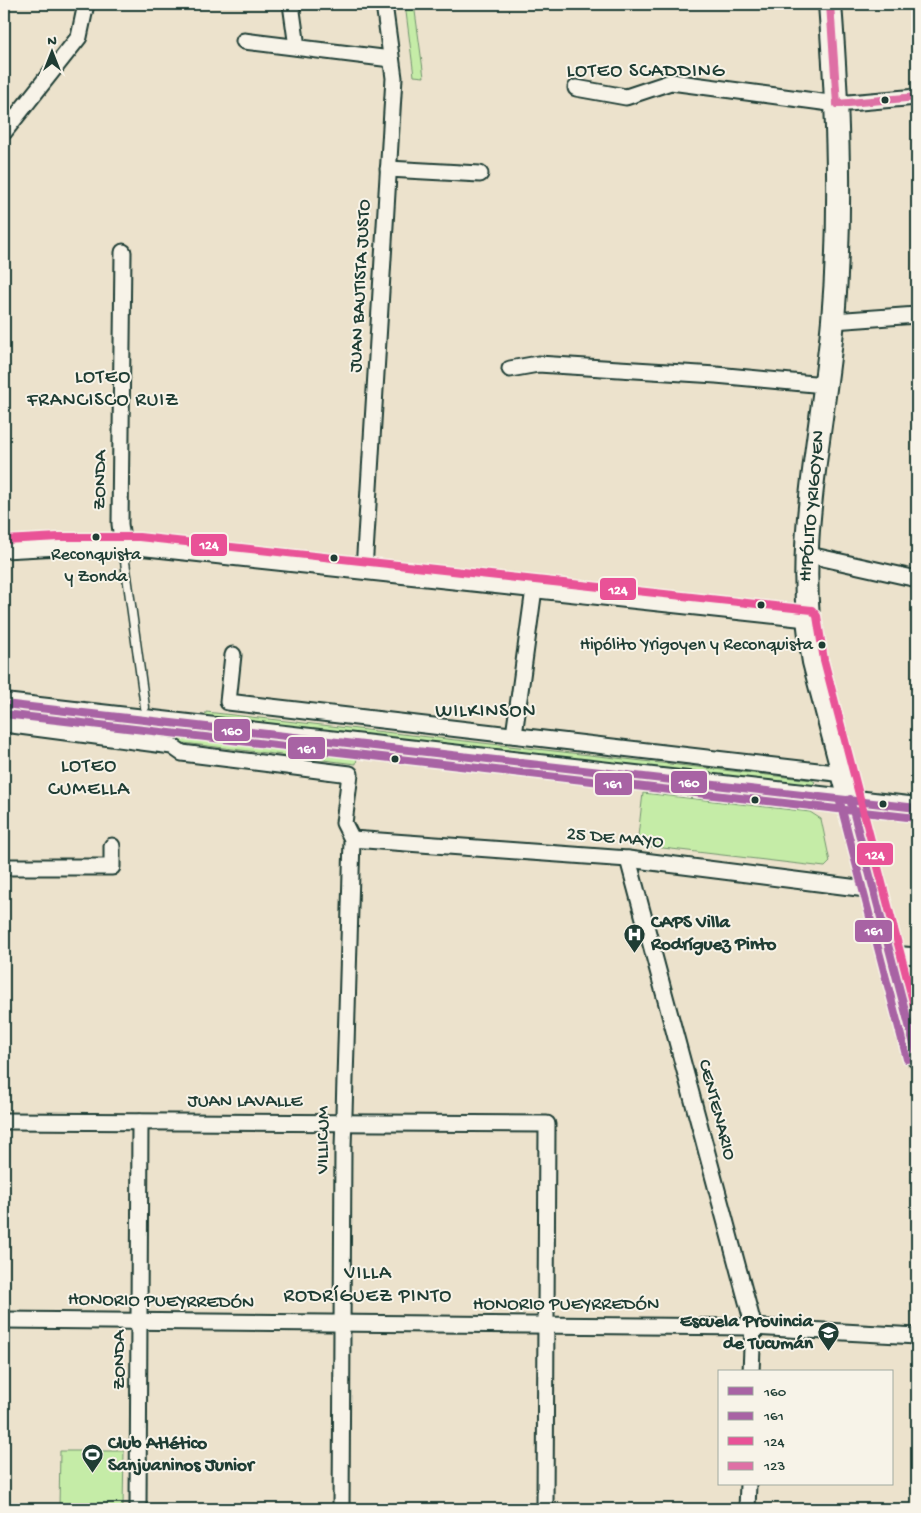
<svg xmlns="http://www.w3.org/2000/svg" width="921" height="1513" viewBox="0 0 921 1513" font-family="'Gochi Hand',sans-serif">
<rect width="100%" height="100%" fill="#ece2cc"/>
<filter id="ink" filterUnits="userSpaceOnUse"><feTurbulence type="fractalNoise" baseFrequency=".02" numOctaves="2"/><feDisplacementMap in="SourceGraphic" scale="10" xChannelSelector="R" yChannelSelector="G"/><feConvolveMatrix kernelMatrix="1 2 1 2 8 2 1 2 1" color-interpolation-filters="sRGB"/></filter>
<g filter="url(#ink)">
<!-- green -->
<g fill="#c5eca7" stroke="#72946e">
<polygon points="405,4 414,4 424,77 414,76"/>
<polygon points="206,712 812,780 815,782 812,785 205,718"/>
<polygon points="165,733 815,805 825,810 357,758 356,764 167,741"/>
<polygon points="643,793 810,812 821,819 830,862 825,867 637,845"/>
<polygon points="60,1451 124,1451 123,1506 119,1508 59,1507"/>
</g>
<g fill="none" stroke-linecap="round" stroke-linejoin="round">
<defs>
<polyline id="service" points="123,547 145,707"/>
<g id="minor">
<polyline points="291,4 297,47"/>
<polyline points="244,41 391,59"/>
<polyline points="576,88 626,97 671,82 837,104 917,97"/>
<polyline points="4,132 79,37 86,4"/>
<polyline points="388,169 480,174"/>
<polyline points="123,252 120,524 123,547"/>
<polyline points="833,321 917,315"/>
<polyline points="510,369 538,364 716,375 825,385"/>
<polyline points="4,550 59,547 138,547 807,619"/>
<polyline points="805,554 917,579"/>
<polyline points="364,570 394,78 384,4"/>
<polyline points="233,655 228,702 844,774"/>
<polyline points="10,705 12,725 172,746 182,753 350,774 344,823 352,839 343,1148 341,1509"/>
<polyline points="514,735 534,589"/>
<polyline points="352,839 628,859 874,890"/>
<polyline points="628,859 753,1324 751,1372"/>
<polyline points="4,867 112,867 112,846"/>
<polyline points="891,954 917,956"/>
<polyline points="4,1121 547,1124 545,1509"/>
<polyline points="4,1320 753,1327 917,1336"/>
<polyline points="138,1509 140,1122"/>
<polyline points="747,1509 748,1484"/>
</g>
<polyline id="tertiary" points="4,704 917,808"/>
<path id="secondary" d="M830,4C838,110 842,215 833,320C823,434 792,548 814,662L917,1056"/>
</defs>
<!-- service casing -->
<use href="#service" stroke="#1f3d34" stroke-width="11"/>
<!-- minor casing -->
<use href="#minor" stroke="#1f3d34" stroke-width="19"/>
<!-- tertiary casing -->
<use href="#tertiary" stroke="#1f3d34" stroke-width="24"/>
<!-- secondary casing -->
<use href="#secondary" stroke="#1f3d34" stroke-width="26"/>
<!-- service -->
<use href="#service" stroke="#f7f3e8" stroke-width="8"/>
<!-- minor -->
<use href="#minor" stroke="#f7f3e8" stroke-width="15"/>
<!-- tertiary -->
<use href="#tertiary" stroke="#f7f3e8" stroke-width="20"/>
<!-- secondary -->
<use href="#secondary" stroke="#f7f3e8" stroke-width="22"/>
<defs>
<g id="bus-1">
<polyline points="4,704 917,808"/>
<polyline points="850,799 917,1056"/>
</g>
<g id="bus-2">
<polyline points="4,714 916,818"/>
<polyline points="840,802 907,1059"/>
</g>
<polyline id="bus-3" points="4,540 59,537 139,537 812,610 817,616 824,660 917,1017"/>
<g id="bus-4">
<polyline points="830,4 837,104"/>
<polyline points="837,104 917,97"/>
</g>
</defs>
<!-- bus-1 casing -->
<use href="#bus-1" stroke="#f7f3e8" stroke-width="11"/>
<!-- bus-2 casing -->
<use href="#bus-2" stroke="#f7f3e8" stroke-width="11"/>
<!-- bus-3 casing -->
<use href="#bus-3" stroke="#f7f3e8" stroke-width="11"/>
<!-- bus-4 casing -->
<use href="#bus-4" stroke="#f7f3e8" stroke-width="11"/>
<!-- bus-1 -->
<use href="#bus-1" stroke="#a863a4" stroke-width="8"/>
<!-- bus-2 -->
<use href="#bus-2" stroke="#a863a4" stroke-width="8"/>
<!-- bus-3 -->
<use href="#bus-3" stroke="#e95297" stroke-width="8"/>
<!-- bus-4 -->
<use href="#bus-4" stroke="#de70a5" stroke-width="8"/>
</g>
</g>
<!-- icons -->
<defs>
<symbol id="hospital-pin" viewBox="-11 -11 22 30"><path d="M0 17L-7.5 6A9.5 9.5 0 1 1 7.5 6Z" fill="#1f3d34" stroke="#f7f3e8"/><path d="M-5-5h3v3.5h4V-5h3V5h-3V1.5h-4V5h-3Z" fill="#fff"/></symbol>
<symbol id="school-pin" viewBox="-11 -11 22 30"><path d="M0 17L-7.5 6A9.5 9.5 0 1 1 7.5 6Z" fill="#1f3d34" stroke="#f7f3e8"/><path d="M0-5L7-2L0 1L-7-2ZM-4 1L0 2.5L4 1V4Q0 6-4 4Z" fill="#fff"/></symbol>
<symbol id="stadium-pin" viewBox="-11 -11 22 30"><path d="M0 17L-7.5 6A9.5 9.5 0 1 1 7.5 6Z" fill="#1f3d34" stroke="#f7f3e8"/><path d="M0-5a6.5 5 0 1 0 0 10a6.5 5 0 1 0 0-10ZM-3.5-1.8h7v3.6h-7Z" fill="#fff"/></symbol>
</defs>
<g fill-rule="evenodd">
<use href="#hospital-pin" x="622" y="922" width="25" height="34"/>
<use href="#school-pin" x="816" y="1320" width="25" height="34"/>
<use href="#stadium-pin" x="80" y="1442" width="25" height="34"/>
</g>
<!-- markers -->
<g fill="#1f3d34" stroke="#f7f3e8" stroke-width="2">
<circle cx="885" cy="100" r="4.5"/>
<circle cx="96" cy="537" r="4.5"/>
<circle cx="334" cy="558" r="4.5"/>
<circle cx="761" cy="605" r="4.5"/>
<circle cx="822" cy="645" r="4.5"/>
<circle cx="395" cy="759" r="4.5"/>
<circle cx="755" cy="800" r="4.5"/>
<circle cx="883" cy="804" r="4.5"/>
</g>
<g text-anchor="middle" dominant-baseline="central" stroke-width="4" stroke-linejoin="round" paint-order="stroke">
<!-- bus labels -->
<g font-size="18" fill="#1f3d34" stroke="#f7f3e8">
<text x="96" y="555">Reconquista<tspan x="96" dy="22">y Zonda</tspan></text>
<text x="813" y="645" text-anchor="end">Hipólito Yrigoyen y Reconquista</text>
</g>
<!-- street labels -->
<g font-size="19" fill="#1f3d34" stroke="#f7f3e8">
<text transform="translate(361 286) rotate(-87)">JUAN BAUTISTA JUSTO</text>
<text transform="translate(101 480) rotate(-89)">ZONDA</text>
<text transform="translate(813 506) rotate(-85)">HIPÓLITO YRIGOYEN</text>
<text transform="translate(615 839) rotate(5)">25 DE MAYO</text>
<text x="245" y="1102">JUAN LAVALLE</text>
<text transform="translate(716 1110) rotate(75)">CENTENARIO</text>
<text transform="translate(324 1140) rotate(-89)">VILLICUM</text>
<text transform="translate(161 1302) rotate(1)">HONORIO PUEYRREDÓN</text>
<text x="566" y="1305">HONORIO PUEYRREDÓN</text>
<text transform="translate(120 1360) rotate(-90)">ZONDA</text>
</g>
<!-- poi labels -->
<g font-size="19" font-weight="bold" fill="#1f3d34" stroke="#f7f3e8" text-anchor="start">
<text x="651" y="923">CAPS Villa<tspan x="651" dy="22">Rodríguez Pinto</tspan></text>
<text x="813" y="1322" text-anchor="end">Escuela Provincia<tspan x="813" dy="22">de Tucumán</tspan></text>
<text x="108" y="1444">Club Atlético<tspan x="108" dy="22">Sanjuaninos Junior</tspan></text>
</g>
<!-- neighbourhood labels -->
<g font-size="20" letter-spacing="1" fill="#1f3d34" stroke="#f7f3e8">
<text x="646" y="72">LOTEO SCADDING</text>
<text x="103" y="378">LOTEO<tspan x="103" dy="23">FRANCISCO RUIZ</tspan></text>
<text x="486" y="712">WILKINSON</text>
<text x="89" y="767">LOTEO<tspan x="89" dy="23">CUMELLA</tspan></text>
<text x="368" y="1274">VILLA<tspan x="368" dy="23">RODRÍGUEZ PINTO</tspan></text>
</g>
</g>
<g stroke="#f7f3e8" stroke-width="2">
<rect x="190" y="533" width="38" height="24" rx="5" fill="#e95297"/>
<rect x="599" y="577" width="38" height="24" rx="5" fill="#e95297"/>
<rect x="213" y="718" width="38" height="24" rx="5" fill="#a863a4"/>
<rect x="287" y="736" width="39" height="24" rx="5" fill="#a863a4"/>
<rect x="670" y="770" width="38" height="24" rx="5" fill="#a863a4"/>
<rect x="594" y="772" width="39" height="24" rx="5" fill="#a863a4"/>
<rect x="856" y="842" width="38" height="24" rx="5" fill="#e95297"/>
<rect x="854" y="919" width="39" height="24" rx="5" fill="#a863a4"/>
</g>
<g font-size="14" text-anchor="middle" font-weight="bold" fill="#fff">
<text x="209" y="549">124</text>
<text x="618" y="594">124</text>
<text x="232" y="735">160</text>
<text x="307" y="753">161</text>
<text x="689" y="787">160</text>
<text x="613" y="788">161</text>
<text x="875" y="859">124</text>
<text x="874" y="935">161</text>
</g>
<!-- margin -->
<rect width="921" height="1513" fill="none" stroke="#f7f3e8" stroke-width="20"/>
<rect x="10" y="10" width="901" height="1493" fill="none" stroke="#1f3d34" stroke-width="2" filter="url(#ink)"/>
<!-- legend -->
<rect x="718" y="1370" width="175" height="115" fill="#f7f3e8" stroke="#a1aaa0"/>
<rect x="728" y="1387" width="25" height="8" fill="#a863a4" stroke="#a1aaa0"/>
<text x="764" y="1396" font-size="15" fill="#1f3d34">160</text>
<rect x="728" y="1412" width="25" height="8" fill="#a863a4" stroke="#a1aaa0"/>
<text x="764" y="1420" font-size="15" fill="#1f3d34">161</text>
<rect x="728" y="1437" width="25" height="8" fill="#e95297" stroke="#a1aaa0"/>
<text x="764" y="1446" font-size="15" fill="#1f3d34">124</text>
<rect x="728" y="1462" width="25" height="8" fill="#de70a5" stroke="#a1aaa0"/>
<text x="764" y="1470" font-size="15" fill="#1f3d34">123</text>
<!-- north arrow -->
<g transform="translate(52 52)" stroke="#f7f3e8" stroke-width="4" paint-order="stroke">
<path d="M0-4L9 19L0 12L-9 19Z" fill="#1f3d34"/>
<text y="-8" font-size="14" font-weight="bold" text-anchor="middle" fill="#1f3d34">N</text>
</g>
</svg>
